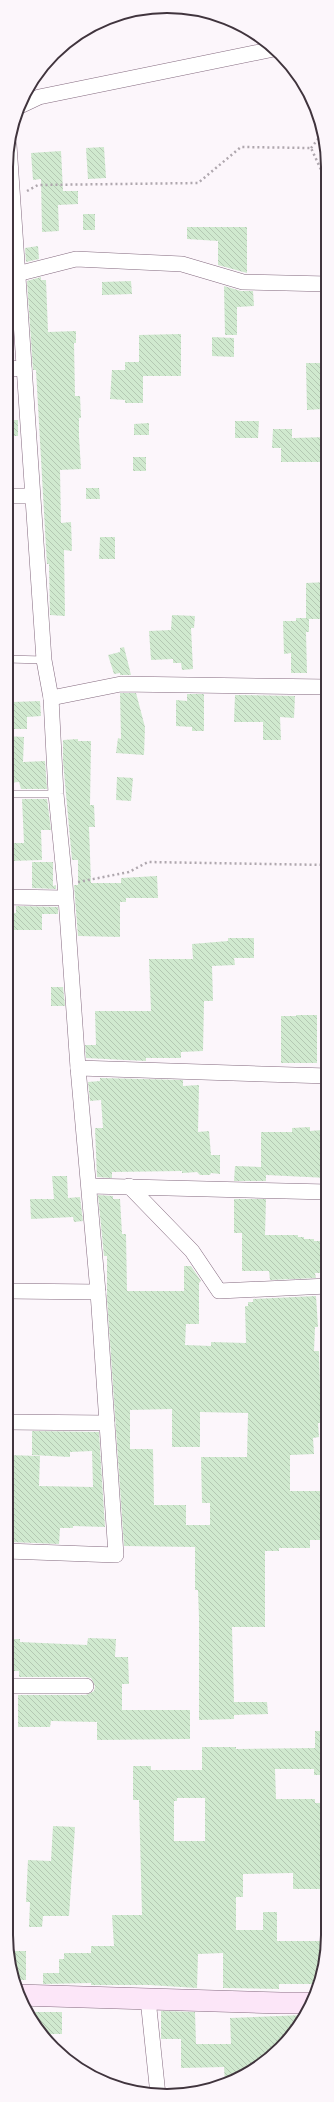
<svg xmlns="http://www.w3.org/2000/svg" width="334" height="2102" viewBox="0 0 334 2102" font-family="'Titillium Web',sans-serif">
<defs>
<pattern id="building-back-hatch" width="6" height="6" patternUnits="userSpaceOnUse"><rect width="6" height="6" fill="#d0e9cf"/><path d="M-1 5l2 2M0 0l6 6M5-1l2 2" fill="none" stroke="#b4c8b3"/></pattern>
</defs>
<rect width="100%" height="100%" fill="#fcf6fb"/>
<!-- building -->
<g fill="url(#building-back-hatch)" fill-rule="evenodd">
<polygon points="104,147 106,178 88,179 86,148"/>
<polygon points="61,151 63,191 78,191 78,204 58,205 59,231 42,232 41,179 33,180 31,153"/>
<rect x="83" y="214" width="12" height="16"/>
<polygon points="187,227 247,227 247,273 218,265 218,241 187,239"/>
<polygon points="38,246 39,259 26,262 25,248"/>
<polygon points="41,277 41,280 46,280 48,332 76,331 76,343 74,343 75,396 80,396 81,418 79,418 79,437 81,469 60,470 61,523 71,522 72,551 64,550 65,616 50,615 49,564 47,564 45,530 36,370 33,370 27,281"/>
<polygon points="131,281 132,294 102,295 102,282"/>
<polygon points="10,286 12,325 6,326 6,287"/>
<polygon points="224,286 241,291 253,291 254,306 237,307 237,335 225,335"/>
<polygon points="181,334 181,376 143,376 143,403 125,403 125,400 110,399 112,370 125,370 125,362 139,362 139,335"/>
<polygon points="212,337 234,338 234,357 212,356"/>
<polygon points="306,363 328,363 328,390 322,391 322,409 307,410"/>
<rect x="6" y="420" width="12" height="16"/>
<polygon points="235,421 259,421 258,438 235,438"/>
<polygon points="149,423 149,435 134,435 134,424"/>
<polygon points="273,429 292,429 292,438 328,437 328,462 281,462 281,448 272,448"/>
<rect x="133" y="457" width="13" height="14"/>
<polygon points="86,488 99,488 100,499 86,499"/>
<polygon points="100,537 115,537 115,559 99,559"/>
<polygon points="328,582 328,619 309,619 309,632 306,632 307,673 291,673 291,653 284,654 283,621 296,621 296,618 306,618 306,583"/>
<polygon points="172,615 195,616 194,628 191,628 193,669 182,670 181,663 173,663 173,659 151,660 149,631 171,630"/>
<polygon points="124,647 131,675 120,675 120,673 114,674 108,655 120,652 120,648"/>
<polygon points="120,693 136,693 145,727 144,755 116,753 118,738 121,739"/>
<polygon points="187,694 204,694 204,731 192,731 192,727 176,726 176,700 187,701"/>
<polygon points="235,695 295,696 294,718 280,717 281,740 263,740 263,722 234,722"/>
<polygon points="40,701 41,716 27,717 27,729 14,729 13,702"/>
<polygon points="6,736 24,737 23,762 45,761 47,789 21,789 19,782 6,783"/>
<polygon points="78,739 78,741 91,741 90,805 94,805 95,827 89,827 91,883 121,883 121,878 157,876 158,898 126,898 126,902 120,902 120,937 78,936 74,885 78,885 78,860 72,860 63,761 63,740"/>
<polygon points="117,777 133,778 131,801 116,800"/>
<polygon points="22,799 47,799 51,830 41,830 42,860 11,861 11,843 24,843"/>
<polygon points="32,862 53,862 53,886 56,885 56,889 32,888"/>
<polygon points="16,906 58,907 58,914 42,914 42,930 6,930 6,912 16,913"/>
<polygon points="228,938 254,938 254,958 234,958 235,965 212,966 213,1001 204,1001 203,1051 181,1052 181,1058 146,1058 146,1061 86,1058 85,1045 96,1045 95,1011 151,1011 149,959 193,959 192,944 228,941"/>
<polygon points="51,987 63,987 65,1006 51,1006"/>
<polygon points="296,1015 317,1015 317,1063 281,1063 281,1016 296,1016"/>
<polygon points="100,1078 183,1080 183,1086 199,1085 198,1132 209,1131 211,1155 220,1155 220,1174 211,1173 210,1175 200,1175 197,1172 182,1173 182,1171 112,1172 112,1178 97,1177 95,1128 103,1128 101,1100 90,1101 88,1082 100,1081"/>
<polygon points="310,1127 310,1131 322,1130 322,1135 328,1135 328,1178 266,1175 266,1181 234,1181 235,1166 261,1167 261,1132 292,1132 292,1128"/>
<polygon points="52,1176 67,1176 68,1198 80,1197 83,1221 74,1222 73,1217 31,1219 30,1199 54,1199"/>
<path d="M98,1195L113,1196V1199H120L122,1234H126L127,1291H184V1266H191L201,1281L199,1283V1324H186L185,1345L211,1346V1342L246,1343L245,1306H248V1302H253V1299L316,1296L318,1327H315L314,1351H319L321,1423H318L319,1437L313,1438L314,1454L290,1455V1491H328V1540H310V1548H279V1551H265V1627H232L234,1702H267L268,1714L234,1715V1719L199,1720V1617L198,1590H195V1547L124,1546L107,1298V1256H104ZM172,1409V1447H200V1412L248,1413L247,1457H201L202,1503H210V1525H186V1505H154L153,1449H130V1410Z"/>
<polygon points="234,1199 266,1199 265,1235 298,1235 298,1237 304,1237 304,1239 314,1239 314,1241 328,1241 328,1273 315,1273 316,1278 270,1280 269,1271 242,1271 242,1233 234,1233"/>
<polygon points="32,1431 99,1432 105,1527 73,1526 73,1528 60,1528 59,1544 10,1542 12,1503 9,1503 9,1484 6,1484 6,1455 40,1456 39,1486 93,1487 92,1451 70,1452 70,1457 32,1455"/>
<polygon points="88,1638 116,1639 115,1657 128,1657 129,1684 122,1684 122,1710 190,1710 190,1739 97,1740 97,1722 51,1721 50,1727 18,1727 18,1695 86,1695 94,1691 95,1686 91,1678 86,1677 19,1677 19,1671 6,1671 6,1639 20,1639 20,1642 87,1645"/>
<path d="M315,1731H328V1775H314V1769H275L276,1799H315V1803H328V1850H322V1889H293V1873L243,1874V1897H236V1930H263V1912H277V1941H328L317,1984H279V1989L223,1988V1953L198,1954L197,1988L149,1985H91V1983L43,1984V1973H59V1959H64V1953H91V1946H114L112,1915H142L139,1800H133V1766H151V1770H202V1747H236V1749L315,1748ZM177,1798H205V1841H174V1801H177Z"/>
<polygon points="53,1826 75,1827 69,1916 43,1916 42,1927 29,1927 30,1902 26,1902 28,1860 51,1861"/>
<polygon points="9,1951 26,1951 26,1980 15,1980"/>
<polygon points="161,2011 195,2012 196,2044 231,2044 230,2018 305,2015 273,2056 225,2084 224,2067 181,2068 181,2039 161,2039"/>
<polygon points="29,2012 62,2012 62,2034 43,2034"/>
</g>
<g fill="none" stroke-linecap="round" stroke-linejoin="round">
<defs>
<g id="lane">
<polyline points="6,659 44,660"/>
<polyline points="6,794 56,794"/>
</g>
<g id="street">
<polyline points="20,106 39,97 274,49"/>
<polyline points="6,274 17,274 76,259 182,264 243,282 328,284"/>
<polyline points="6,368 24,369"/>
<polyline points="6,496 32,496"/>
<polyline points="51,698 121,684 328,687"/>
<polyline points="6,897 65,898"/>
<polyline points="78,1068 328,1076"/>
<polyline points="90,1186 328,1192"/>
<polyline points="129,1186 192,1251 219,1291 328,1286"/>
<polyline points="6,1291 98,1292"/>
<polyline points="6,1422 107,1423"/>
<polyline points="6,1551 116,1555 98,1292 78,1068 65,884 56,794 51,698 44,660 9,145"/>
<polyline points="6,1686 86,1686"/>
<polyline points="148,1999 158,2095"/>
</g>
<polyline id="secondary" points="18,1995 281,2003 312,2003"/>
</defs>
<!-- lane casing -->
<use href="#lane" stroke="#846a7f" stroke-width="8"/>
<!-- street casing -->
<use href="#street" stroke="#846a7f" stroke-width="16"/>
<!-- secondary casing -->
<use href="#secondary" stroke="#846a7f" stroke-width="22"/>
<!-- path -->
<g stroke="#afa7ae" stroke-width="2.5" stroke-dasharray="2 3" stroke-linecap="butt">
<polyline points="311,148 322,134"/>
<polyline points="27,191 38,185 198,183 241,147 311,148 328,185"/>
<polyline points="78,882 129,872 148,862 328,865"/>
</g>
<!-- lane -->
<use href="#lane" stroke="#fff" stroke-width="7"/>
<!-- street -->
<use href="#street" stroke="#fff" stroke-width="15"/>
<!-- secondary -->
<use href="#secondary" stroke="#fce6f8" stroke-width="21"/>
</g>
<!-- crop -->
<path d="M0 0H334V2102H0ZM167 13H167A154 154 0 0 1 321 167V1935A154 154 0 0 1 167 2089H167A154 154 0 0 1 13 1935V167A154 154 0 0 1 167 13Z" fill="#fcf6fb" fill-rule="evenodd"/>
<path fill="none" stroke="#40343d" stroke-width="2" d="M167 13H167A154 154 0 0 1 321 167V1935A154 154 0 0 1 167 2089H167A154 154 0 0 1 13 1935V167A154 154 0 0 1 167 13Z"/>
</svg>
